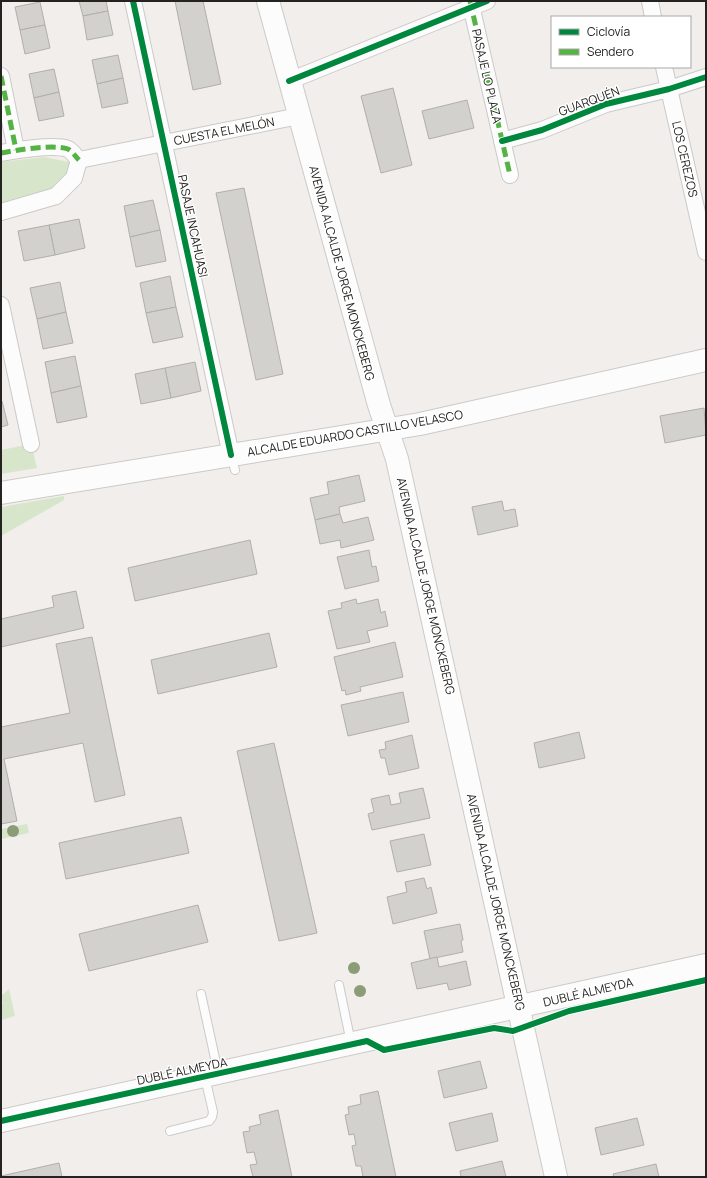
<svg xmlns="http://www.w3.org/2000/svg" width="707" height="1178" viewBox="0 0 707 1178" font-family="Manrope,sans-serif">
<rect width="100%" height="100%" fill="#f1eeeb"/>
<!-- green -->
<g fill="#d7e6cb">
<polygon points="44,157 69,162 69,173 50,191 1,205 1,162"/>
<polygon points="31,444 37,468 1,474 1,450"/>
<polygon points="64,496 64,500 1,536 1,507"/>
<polygon points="27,824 29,833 1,839 1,829"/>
<polygon points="9,989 15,1016 1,1020 1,1005 3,1004 1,996"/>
</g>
<!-- building -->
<g fill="#d3d1ce" stroke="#b1afac">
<polygon points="79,1 106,1 108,11 83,16"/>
<polygon points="175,1 203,1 221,84 193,90"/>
<polygon points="40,2 45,25 20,30 15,7"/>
<polygon points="108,11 113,35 87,40 83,16"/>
<polygon points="45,25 50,48 25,54 20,30"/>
<polygon points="118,55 123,78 97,84 92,60"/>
<polygon points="54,69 59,92 34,98 29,74"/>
<polygon points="123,78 128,103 102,108 97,84"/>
<polygon points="393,88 412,165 381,173 361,96"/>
<polygon points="59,92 64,116 39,121 34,98"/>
<polygon points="467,100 474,128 429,139 422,111"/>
<polygon points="244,188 283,374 256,380 216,193"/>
<polygon points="153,200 160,230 130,237 124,206"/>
<polygon points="79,219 85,248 55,255 49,225"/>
<polygon points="49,225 55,255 24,261 18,231"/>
<polygon points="160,230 166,261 136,267 130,237"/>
<polygon points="170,276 176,307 146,313 140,283"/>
<polygon points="60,282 66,312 37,319 30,288"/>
<polygon points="176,307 183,337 153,343 146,313"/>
<polygon points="66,312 73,343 43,349 37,319"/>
<polygon points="75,356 81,386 51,393 45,362"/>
<polygon points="195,362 201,391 171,398 165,368"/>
<polygon points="165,368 171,398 141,404 135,374"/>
<polygon points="81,386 87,417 57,423 51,393"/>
<polygon points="1,401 2,401 8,425 1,427"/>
<polygon points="704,408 706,435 665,443 660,416"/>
<polygon points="359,475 365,501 339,507 340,514 315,520 310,498 329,494 327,482"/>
<polygon points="502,501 504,511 515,509 518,526 478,535 472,507"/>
<polygon points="340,514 343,523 368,517 374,540 341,548 340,540 320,544 315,520"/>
<polygon points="250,540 257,574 135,601 128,568"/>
<polygon points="369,550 372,567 376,566 379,581 345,589 337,557"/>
<polygon points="76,591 84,628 1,647 1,619 54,607 52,596"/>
<polygon points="356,599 357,604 378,599 381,613 385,611 388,626 367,631 370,642 337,649 328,611 342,608 341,603"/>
<polygon points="269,633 277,667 158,694 151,660"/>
<polygon points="92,637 125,795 95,802 83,743 4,759 17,821 1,824 1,727 70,713 56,644"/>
<polygon points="395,642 403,677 360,687 361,691 346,695 345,690 342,691 334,657"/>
<polygon points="403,692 409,722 348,736 341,705"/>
<polygon points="579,732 585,758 539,768 534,743"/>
<polygon points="412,735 419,768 389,775 385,758 381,758 379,750 386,749 385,742"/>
<polygon points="274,743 317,933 279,941 237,751"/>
<polygon points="423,788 430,818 372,830 368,814 374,812 371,799 389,795 391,805 401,803 399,793"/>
<polygon points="181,817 189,853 66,879 59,843"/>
<polygon points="424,834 431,865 397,872 390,841"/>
<polygon points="424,878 427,889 431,887 437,913 393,924 387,897 407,892 405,882"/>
<polygon points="198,905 208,942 89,971 79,934"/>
<polygon points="460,924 463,940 461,941 463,952 430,959 424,931"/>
<polygon points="437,957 439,967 466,961 471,985 449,990 447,983 417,989 411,963"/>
<polygon points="480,1061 487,1088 444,1098 438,1071"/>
<polygon points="378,1091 396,1177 363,1177 361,1166 356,1166 352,1146 356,1145 354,1134 349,1135 345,1115 349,1114 348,1107 361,1104 360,1095"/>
<polygon points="278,1110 292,1177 253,1177 250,1165 257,1164 254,1152 247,1153 243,1132 250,1131 249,1127 261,1124 259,1115"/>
<polygon points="492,1113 498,1141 456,1151 449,1123"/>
<polygon points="637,1118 644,1145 601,1155 595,1128"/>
<polygon points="502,1161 506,1177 461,1177 460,1171"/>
<polygon points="59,1163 62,1177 1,1177 1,1176"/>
<polygon points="656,1164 659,1177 614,1177 613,1174"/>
</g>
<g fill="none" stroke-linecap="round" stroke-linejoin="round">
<defs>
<g id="lane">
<polyline points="231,455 235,470"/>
<polyline points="339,985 351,1043"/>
<polyline points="201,994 218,1072"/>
<polyline points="170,1131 209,1121 212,1117 213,1112 205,1077"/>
</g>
<g id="street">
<polyline points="133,1 231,455"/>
<polyline points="470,1 510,175"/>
<polyline points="650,1 653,17"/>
<polyline points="664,67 706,252"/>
<polyline points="1,76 16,150"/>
<polyline points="289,81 487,1"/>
<polyline points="502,141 542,130 606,104 669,89 706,77"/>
<path d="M1,153C16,150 54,144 68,149C72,151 76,157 79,160"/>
<polyline points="79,160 299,116"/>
<polyline points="1,212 56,196 74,178 79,160"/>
<polyline points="1,305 31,444"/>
</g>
<g id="secondary">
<polyline points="268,1 379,405 397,459 556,1177"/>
<polyline points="1,493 420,424 706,360"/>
<polyline points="1,1121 706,965"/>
</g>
</defs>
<!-- lane casing -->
<use href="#lane" stroke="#cccac8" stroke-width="10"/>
<!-- street casing -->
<use href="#street" stroke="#cccac8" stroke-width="18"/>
<!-- secondary casing -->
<use href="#secondary" stroke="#cccac8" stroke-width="24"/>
<!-- lane -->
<use href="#lane" stroke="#fdfcfc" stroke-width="8"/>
<!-- street -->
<use href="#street" stroke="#fdfcfc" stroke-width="16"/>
<!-- secondary -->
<use href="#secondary" stroke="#fdfcfc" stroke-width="22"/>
<!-- quiet -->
<g stroke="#55b245" stroke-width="5" stroke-dasharray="10 5" stroke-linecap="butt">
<polyline points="470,1 510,175"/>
<polyline points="1,76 16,150"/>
<path d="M1,153C16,150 54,144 68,149C72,151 76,157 79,160"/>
</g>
<defs>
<g id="cycleway">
<polyline points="133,1 231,455"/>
<polyline points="289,81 487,1"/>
<polyline points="502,141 542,130 606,104 669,89 706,77"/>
<polyline points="1,1121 367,1041 384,1050 494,1028 513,1031 569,1011 706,980"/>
</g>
</defs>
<!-- cycleway casing -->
<use href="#cycleway" stroke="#fff" stroke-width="8"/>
<!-- cycleway -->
<use href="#cycleway" stroke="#00873e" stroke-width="6"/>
</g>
<!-- trees -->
<g fill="#8a9d76">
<circle cx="13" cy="831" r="6"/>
<circle cx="354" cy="968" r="6"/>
<circle cx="360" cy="991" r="6"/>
</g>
<g text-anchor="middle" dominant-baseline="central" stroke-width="3" stroke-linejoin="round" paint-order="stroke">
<!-- street labels -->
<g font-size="12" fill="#252321" stroke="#fff">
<text transform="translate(487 76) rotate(77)">PASAJE LO PLAZA</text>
<text transform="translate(589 101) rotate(-20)">GUARQUÉN</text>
<text transform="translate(224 131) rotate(-11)">CUESTA EL MELÓN</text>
<text transform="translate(685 159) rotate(77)">LOS CEREZOS</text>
<text transform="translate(193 226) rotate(78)">PASAJE INCAHUASI</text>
<text transform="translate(342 273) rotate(75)">AVENIDA ALCALDE JORGE MONCKEBERG</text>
<text transform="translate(355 433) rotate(-10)">ALCALDE EDUARDO CASTILLO VELASCO</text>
<text transform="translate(426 586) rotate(77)">AVENIDA ALCALDE JORGE MONCKEBERG</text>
<text transform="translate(496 902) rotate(77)">AVENIDA ALCALDE JORGE MONCKEBERG</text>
<text transform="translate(588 992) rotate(-13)">DUBLÉ ALMEYDA</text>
<text transform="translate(182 1071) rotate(-12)">DUBLÉ ALMEYDA</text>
</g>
</g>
<!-- border -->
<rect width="707" height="1178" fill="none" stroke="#252321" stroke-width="4"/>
<!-- legend -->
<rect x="551" y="16" width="140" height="52" fill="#ffffff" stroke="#a8a7a6"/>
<rect x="559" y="29" width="20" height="6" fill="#00873e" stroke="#a8a7a6"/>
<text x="587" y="36" font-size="12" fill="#252321">Ciclovía</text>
<rect x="559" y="49" width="20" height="6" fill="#55b245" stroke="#a8a7a6"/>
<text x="587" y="56" font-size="12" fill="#252321">Sendero</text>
</svg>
